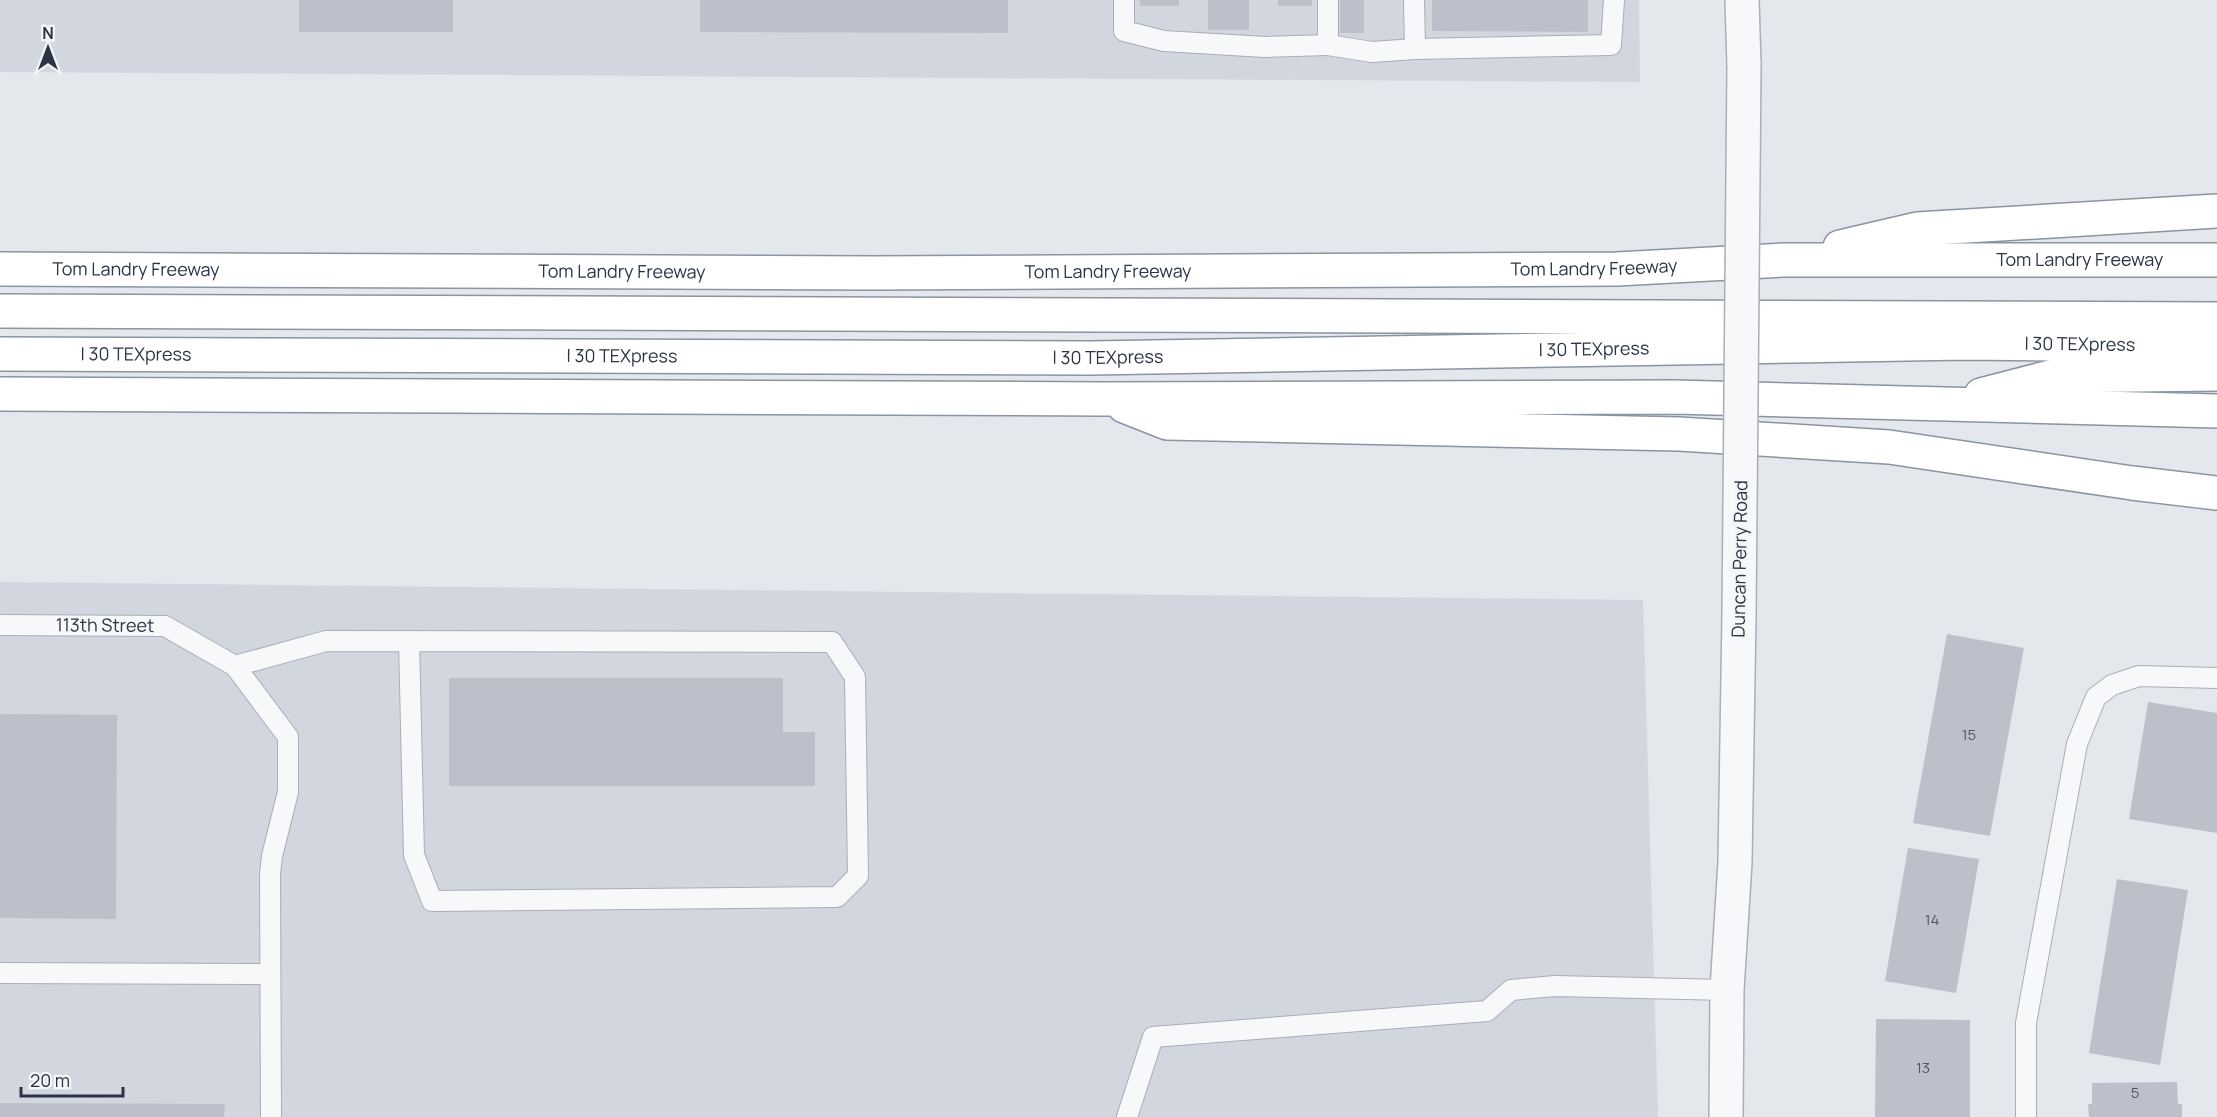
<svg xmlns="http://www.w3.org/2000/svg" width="2217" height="1117" viewBox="0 0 2217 1117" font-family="Manrope,sans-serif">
<rect width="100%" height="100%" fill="#e4e7ec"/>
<path fill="#d2d6de" d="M0,0H1639L1640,82L0,72Z
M0,582L1643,600L1658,1117H0Z"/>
<path fill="#bbc0ca" d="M299,0H453V32H299Z
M700,0H1008V33L700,32Z
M1140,0H1179V6H1140Z
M1208,0H1249V30H1208Z
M1278,0H1312V6H1278Z
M1340,0H1364V33H1340Z
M1432,0H1588V32L1432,31Z
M1947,634L2024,648L1990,836L1913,823Z
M449,678H783V732H815V786H449Z
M2148,702L2217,713V833L2129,819Z
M0,714L117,715L116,919L0,918Z
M1908,848L1979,859L1956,993L1885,981Z
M2117,879L2188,890L2160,1065L2089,1053Z
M1876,1019L1970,1020V1117H1875Z
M2177,1082L2178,1104H2182V1117H2089L2088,1104H2092V1083Z
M0,1103L225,1104L224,1117H0Z"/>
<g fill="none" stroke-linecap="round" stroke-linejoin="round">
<defs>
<g id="service">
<path d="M1124,0V31L1164,41L1265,47L1328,45V0"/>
<path d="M1414,0L1415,49L1611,45L1614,0"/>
<path d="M1328,45L1372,52L1415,49"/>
<path id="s1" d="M0,625L165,626L235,666L288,737V792L272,856L270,874L271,1117"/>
<path d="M235,666L326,641L832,642L855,677L858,876L837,897L432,901L414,855L409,641"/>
<path d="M0,973L270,974"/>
<path d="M1127,1117L1153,1037L1487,1011L1511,990L1555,986L1727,990"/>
<path d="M2026,1117V1023L2077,744L2096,697L2112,685L2139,676L2217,678"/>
</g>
<path id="tertiary" d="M1742,0L1744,65
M1726,1117L1727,990L1735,862L1739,615"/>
<g id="motorway">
<path d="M1840,247L1917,229L2217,211"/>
<path id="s2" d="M0,269L874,273L1617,269L1783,260H2217"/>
<path d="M0,311L2217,319"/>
<path id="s3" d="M0,354L1091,358L1965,343L2217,346"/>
<path d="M0,394L1105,399L1675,397L2217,411"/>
<path d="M1981,395L2054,376L2217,374"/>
<path d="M1124,406L1167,423L1679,434L1889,447L2132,483L2217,493"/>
</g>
</defs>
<use href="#service" stroke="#a9aeb7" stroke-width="22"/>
<use href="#tertiary" stroke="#a9aeb7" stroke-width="36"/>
<use href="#motorway" stroke="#8b94a3" stroke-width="36"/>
<use href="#service" stroke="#f7f8fa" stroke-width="20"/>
<use href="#tertiary" stroke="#f7f8fa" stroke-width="33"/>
<use href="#motorway" stroke="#fff" stroke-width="33"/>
<defs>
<path id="tertiary-bridge" d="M1739,615L1744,65"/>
</defs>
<use href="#tertiary-bridge" stroke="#a9aeb7" stroke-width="36" stroke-linecap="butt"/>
<use href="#tertiary-bridge" stroke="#f7f8fa" stroke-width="33"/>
</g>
<g text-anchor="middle" stroke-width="6" stroke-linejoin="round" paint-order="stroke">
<g font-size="15" fill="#4f5766">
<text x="1969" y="740">15</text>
<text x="1932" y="925">14</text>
<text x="1923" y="1073">13</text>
<text x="2135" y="1098">5</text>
</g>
<g font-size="18" fill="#2b3445" stroke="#f4f6f9">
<text dy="6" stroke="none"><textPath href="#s2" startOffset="2080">Tom Landry Freeway</textPath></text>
<text dy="6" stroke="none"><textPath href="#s2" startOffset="1594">Tom Landry Freeway</textPath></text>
<text dy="6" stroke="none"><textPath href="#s2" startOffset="136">Tom Landry Freeway</textPath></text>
<text dy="6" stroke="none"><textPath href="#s2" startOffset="1108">Tom Landry Freeway</textPath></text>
<text dy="6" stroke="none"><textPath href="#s2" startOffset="622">Tom Landry Freeway</textPath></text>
<text dy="6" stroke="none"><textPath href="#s3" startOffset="2080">I 30 TEXpress</textPath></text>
<text dy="6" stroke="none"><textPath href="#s3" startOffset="1594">I 30 TEXpress</textPath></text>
<text dy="6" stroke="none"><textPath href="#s3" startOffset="136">I 30 TEXpress</textPath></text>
<text dy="6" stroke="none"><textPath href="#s3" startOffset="622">I 30 TEXpress</textPath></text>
<text dy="6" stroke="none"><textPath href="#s3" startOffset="1108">I 30 TEXpress</textPath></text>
<text transform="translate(1740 559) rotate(-89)" y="6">Duncan Perry Road</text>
<text dy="6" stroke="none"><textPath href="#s1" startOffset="105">113th Street</textPath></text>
</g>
</g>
<g transform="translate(48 48)" stroke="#f4f6f9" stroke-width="4.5" paint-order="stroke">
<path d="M0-4.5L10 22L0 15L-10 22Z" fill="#2b3445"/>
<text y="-9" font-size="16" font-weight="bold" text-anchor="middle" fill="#2b3445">N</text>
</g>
<path d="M21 1087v9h102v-9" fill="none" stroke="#2b3445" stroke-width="3"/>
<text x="30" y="1087" font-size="18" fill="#2b3445" stroke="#f4f6f9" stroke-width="4.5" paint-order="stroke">20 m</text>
</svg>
